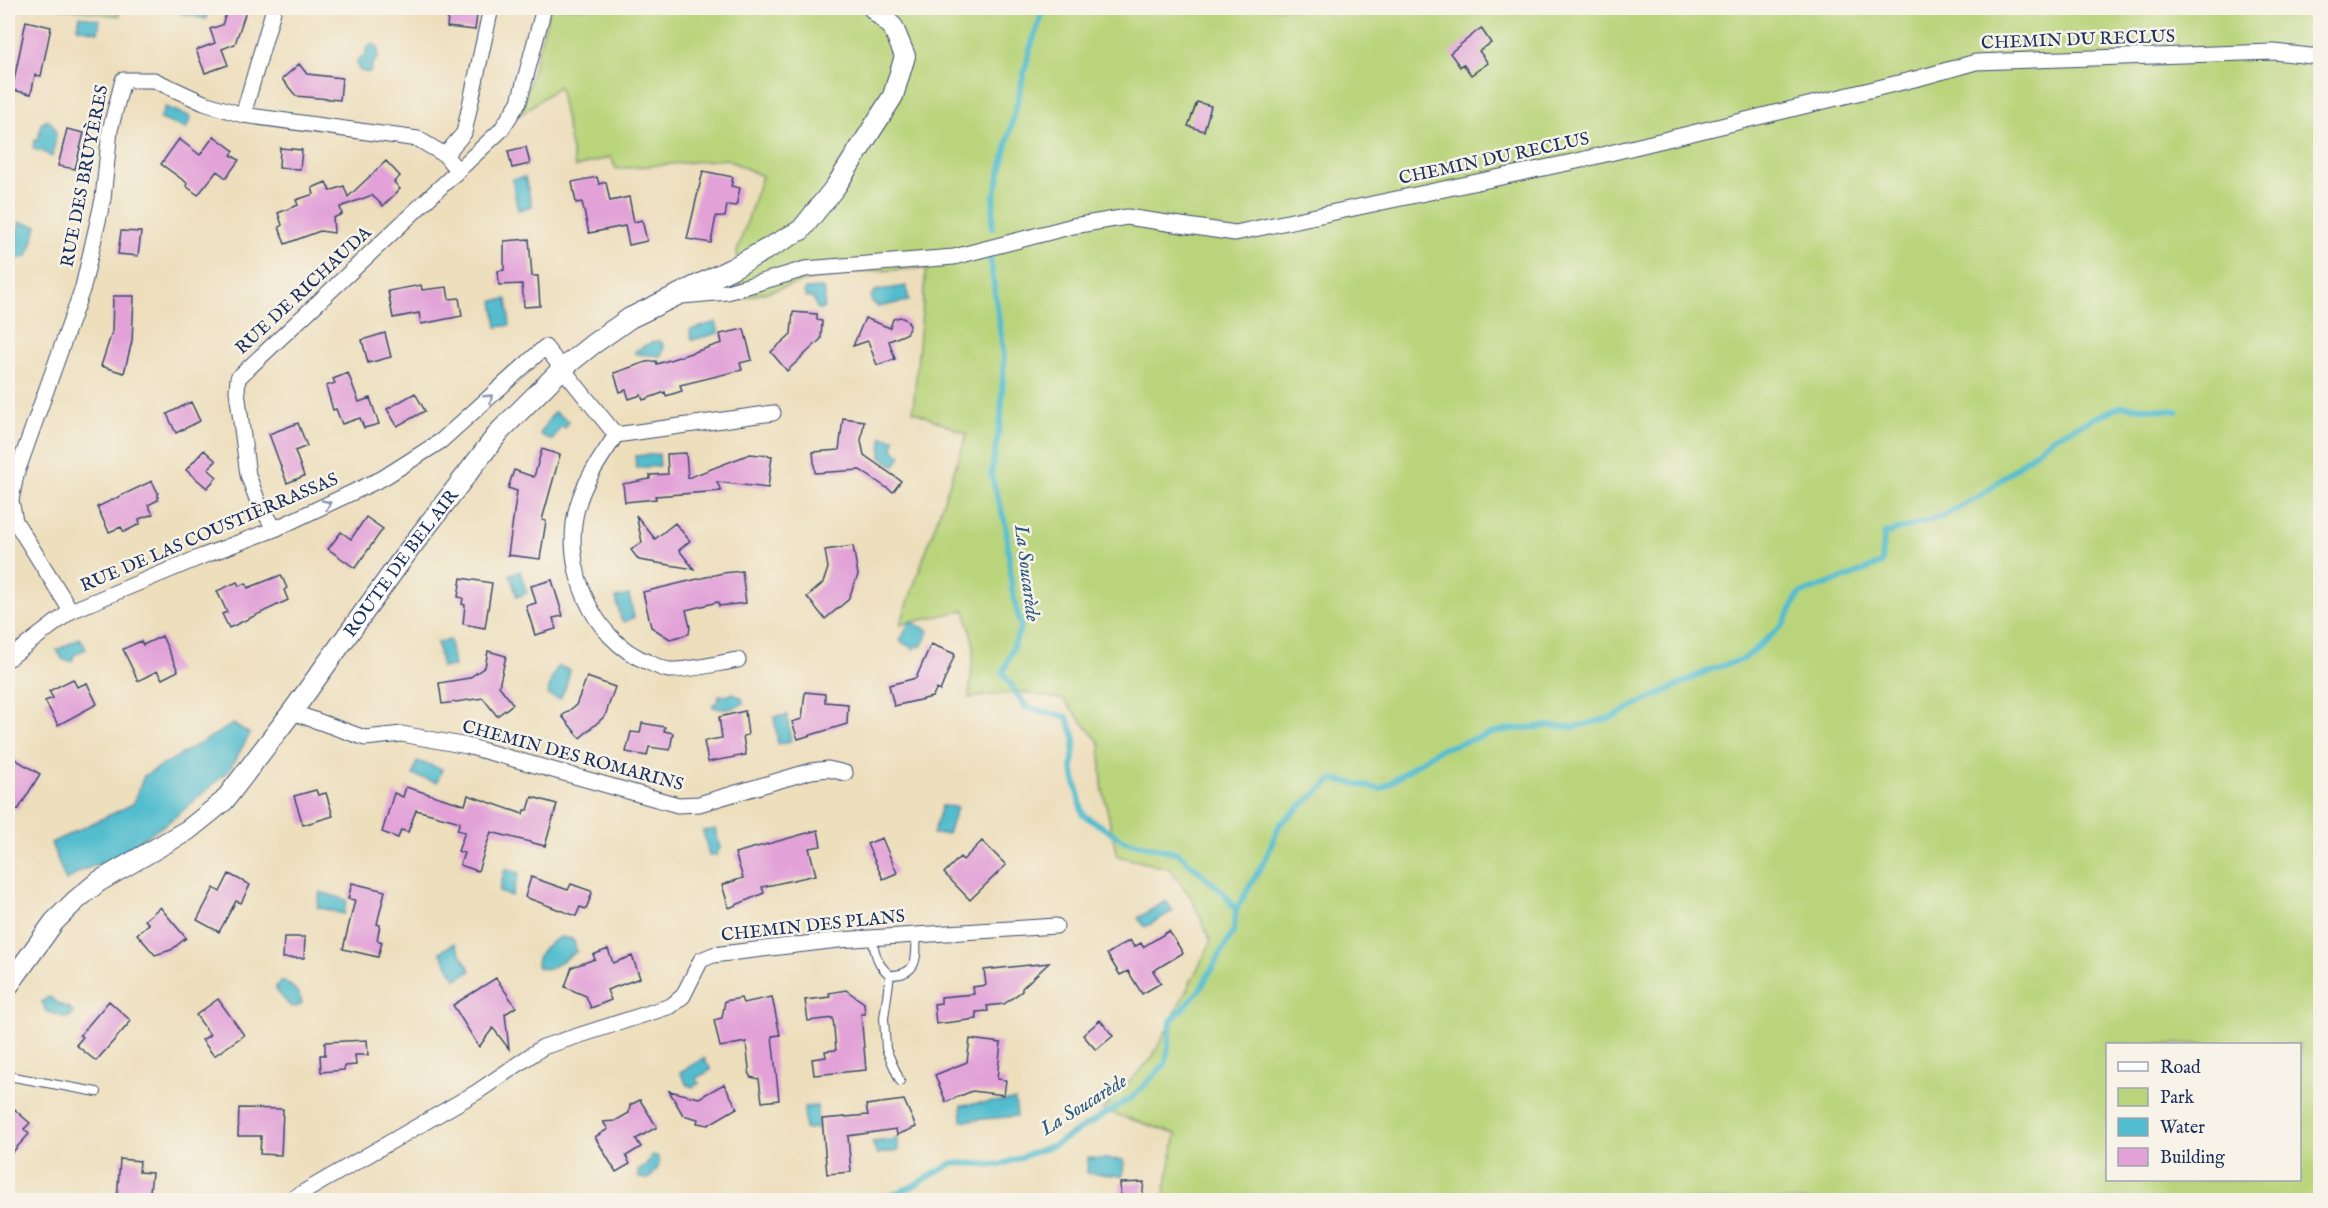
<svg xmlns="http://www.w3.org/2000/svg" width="2328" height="1208" viewBox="0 0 2328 1208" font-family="'IM FELL English',serif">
<rect width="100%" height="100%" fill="#f7f3e8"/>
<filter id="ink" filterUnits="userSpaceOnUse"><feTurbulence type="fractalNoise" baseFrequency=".0167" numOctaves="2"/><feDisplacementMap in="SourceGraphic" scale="12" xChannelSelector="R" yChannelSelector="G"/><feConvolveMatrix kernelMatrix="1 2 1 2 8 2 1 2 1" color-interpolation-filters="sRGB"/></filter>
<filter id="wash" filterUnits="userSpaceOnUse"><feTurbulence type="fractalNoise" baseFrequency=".008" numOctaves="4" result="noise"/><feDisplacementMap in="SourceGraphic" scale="24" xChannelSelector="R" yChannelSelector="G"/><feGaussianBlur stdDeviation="1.35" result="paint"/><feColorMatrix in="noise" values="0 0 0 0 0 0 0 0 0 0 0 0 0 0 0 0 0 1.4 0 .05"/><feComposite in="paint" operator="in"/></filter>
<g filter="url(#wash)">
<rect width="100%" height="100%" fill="#eddebc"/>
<path fill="#b9d47a" stroke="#6a826c" stroke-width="1.5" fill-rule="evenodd" d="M60,8H120L119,16Z
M550,8H2320V1200H1163L1176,1134L1102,1110L1152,1058L1211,942L1192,899L1170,869L1117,856L1102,786L1100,743L1064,700L1020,692L969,698L974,646L965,610L900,625L967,434L913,411L926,268L831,274L741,299L737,252L762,176L726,159L616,169L611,157L575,167L559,86L520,115ZM2108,1044H2300V1180H2108Z"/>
<path fill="#52bdce" stroke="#367696" stroke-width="1.5" d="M181,8H209L206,19L180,13Z
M80,16L100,20L98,32L77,28Z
M372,44L378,47V57L371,66V71L367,73L359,70L356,63L359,58L365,56L366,49Z
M165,107L191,117L186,129L160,119Z
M48,120C61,129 54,144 52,157L42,151L33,149L34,141L38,140L41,124Z
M525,177L532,206L518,210L512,179Z
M20,222L37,226L28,256L18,259L12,252Z
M906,286L909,301L877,307V305L872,302L871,297L875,291Z
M822,288L825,293L824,308L820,310L817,308L813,298L806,297L804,292L805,289Z
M507,299L510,325L497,327L493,301Z
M716,322L719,333L692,340L690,330Z
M658,341L662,343L664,347L661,356L636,354L635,351L652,342Z
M554,412L569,421L565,428L561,426L552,441L540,434Z
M882,437L894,439L893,450L901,455L895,466L881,457Z
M659,454L660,466L636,468L635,456Z
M520,571L527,593L517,597L510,574Z
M629,595L634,617L625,622L621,620L616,598Z
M910,621L929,631L921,647L916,645L914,649L900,641Z
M80,638L86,649L74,655L72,661L63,660L57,650Z
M450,640L454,666L442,668L437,642Z
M558,666L570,670L566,686L560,699L548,695L551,680Z
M733,693L742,698L743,703C735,710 722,710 713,707V704L718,702L719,695L726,696Z
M787,715L791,742L778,744L774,717Z
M233,724L250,734L229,770L186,808L167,823L110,860L82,870L66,881L51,843L133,804L144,776Z
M417,761L442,769L437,782L413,775Z
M942,806L957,807L948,834H933Z
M715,829L720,848L716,855L709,856L703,831Z
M505,869L519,873L512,896L499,892Z
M320,892L347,900L344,914L317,907Z
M1166,901L1173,911L1145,927L1138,918Z
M561,937L572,939L575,944L576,952L549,969L539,968L537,965C538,950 548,943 561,937Z
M454,943L471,971L456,979L440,952Z
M282,981C291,984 300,993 302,1003L297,1007L290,1006L276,990V986Z
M47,998L50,997L62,1006L68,1007L73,1012L72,1015L66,1018L46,1011L42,1002Z
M704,1058L711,1070L696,1078L699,1083L693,1087L687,1085L680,1072Z
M1015,1100L1017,1116L962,1121L961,1105Z
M817,1106L818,1128L805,1129L804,1107Z
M898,1139V1151L877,1154L872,1142Z
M652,1155L657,1156C662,1165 656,1173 648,1179L639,1178L638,1170L646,1165Z
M1088,1158L1124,1160L1123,1176L1087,1173Z"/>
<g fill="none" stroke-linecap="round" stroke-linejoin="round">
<path stroke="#52bdce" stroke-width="6" d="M992,228L994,198L1030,49L1044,8
M1236,910L1266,858L1280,824L1333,779L1381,789L1438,750L1503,730L1548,726L1574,727L1610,718L1709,670L1744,659L1783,625L1799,594L1851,576L1882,563L1884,534L1943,516L1982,495L2054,437L2121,406L2177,411
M879,1200L911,1187L953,1163L1000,1165L1054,1145L1133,1097L1166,1063L1171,1021L1199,991L1234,930L1236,910L1223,892L1178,853L1125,841L1083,815L1072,768L1075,739L1067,717L1026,707L1003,673L1021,627L1012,589L1006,526L991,475L1001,418L1004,357L990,257"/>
</g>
<g id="blocks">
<path fill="#e2a2d8" d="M228,8H247L235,44L222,49L228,65L205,73L196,50L215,43L210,29L222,25Z
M449,8H478L475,30L447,27Z
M26,21L51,27L41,76L35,75L31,94L12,90Z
M1481,28L1491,43L1479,51L1488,63L1471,75L1463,64L1460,67L1450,53Z
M299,64L307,74L342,78L340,100L296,96L282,79Z
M1197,102L1211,106L1204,131L1188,126Z
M67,129L84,133L75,169L58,166Z
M214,136L234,151L231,155L239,160L226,178L217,171L198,195L186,186L187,183L161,164L179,139L200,155Z
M526,147L530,164L512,168L508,151Z
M280,148L302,150L300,169L279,168Z
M386,161L400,176L394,182L400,189L383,206L372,195L340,207L342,214L333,218L334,233L320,231L285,244L279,227L282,225L278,213L298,205L296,200L314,194L312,188L326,182L330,191L344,186L348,197Z
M703,171L733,177L731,186L740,188L736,206L727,205L725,217L716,216L711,243L687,239Z
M597,177L599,184L606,182L610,201L629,197L634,222L642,220L647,241L629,245L625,226L589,233L582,202L576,203L572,182Z
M121,231L141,232L138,256L118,254Z
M529,239L532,276H538L540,306L524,307L522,284L499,285L498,271L504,270V241Z
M421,285L422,290L447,287L449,299L459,298L462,316L421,324L419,313L393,318L388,291Z
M113,296H134L132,341L124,373L101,366L112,332Z
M793,312L817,314V320L822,321L821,339L787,371L771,352L791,334Z
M900,317L907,320L910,326L906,334L889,341L895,359L877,365L868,341L853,346L865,318L890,328L893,319Z
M744,329L752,360L740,363L742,370L680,385L682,391L666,396L665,392L643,400L641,395L629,399L626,390L620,392L614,373L646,362L656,361L657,364L722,343L720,334Z
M385,333L391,357L368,363L362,340Z
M348,373L359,402L370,398L379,424L364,428L360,418L342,424L336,409L333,410L326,386L335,383L333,379Z
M415,393L425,411L397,426L387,409Z
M191,402L200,421L176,433L167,414Z
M843,418L864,421L861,441L864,455L901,481L893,492L860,470L815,473L813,452L839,450Z
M298,423L307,446L295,451L304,476L287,483L269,434Z
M542,449L560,455L542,520L546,521L540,559L508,555L517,491L508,488L514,470L534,477Z
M204,450L216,461L208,469L217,477L207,488L186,470Z
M686,453L688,478L750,454L772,456L768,488L717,482L721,491L655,496L656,499L625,502L623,484L650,479V475L668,474L667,454Z
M152,481L158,493V500L148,505L153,514L139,519L140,524L124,532L121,527L109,532L97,507Z
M636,515L655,539L675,523L690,541L679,550L694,569L639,560L631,550L642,542Z
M366,517L383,529L355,568L328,549L341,532L351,539Z
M853,546L858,575L848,600L825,619L807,597L823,583L828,568L825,550Z
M742,571L746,603L719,606L718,602L686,610L690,627L689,634L670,639L651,627L643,592L723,573Z
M281,575L287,588L284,590L288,600L229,628L222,614L227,612L217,591L237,582L239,586L246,583L248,588Z
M461,578L492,583L485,628L463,624L465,605L462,604L463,598L458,597Z
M552,580L563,616L553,618L556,629L535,635L526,606L536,603L531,586Z
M162,636L178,671L162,679L157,671L138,681L123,649L141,641L143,645Z
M931,644L955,654L940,691L937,689L932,697L894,706L889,685L916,678Z
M488,651L506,656L499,686L513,704L497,716L483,698L442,704L439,683L469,678L485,667Z
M587,677L615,687L605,716L580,738L562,716L576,705Z
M73,679L77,687L87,683L97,704L58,725L45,701L53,698L49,691Z
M805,692L825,694V702L848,704L847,724L798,739L792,722L802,719Z
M745,711L748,735L743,736L746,755L708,762L704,741L722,738L719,717Z
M642,723L665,727L664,731L673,733L670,750L649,747L647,756L626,752L631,732L640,733Z
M8,755L40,774L18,810L8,804Z
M406,787L465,805L468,795L523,814L524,810H528L532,797L557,804L545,846L491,832L478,871L460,865L464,853L458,851L465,832L457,830L460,822L416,810L408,832L401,830L398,838L382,832L394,793L403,797Z
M316,790L318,795L326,793L333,816L303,825L294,796Z
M818,830L821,846L809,848L816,875L762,887L764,893L729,908L722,885L743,878L735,853Z
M882,838L897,873L883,879L867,844Z
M982,841L1006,865L970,900L944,873L960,857L963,860Z
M229,874L250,885L241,903L236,901L219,932L197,920L214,888L220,892Z
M531,877L568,890L571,884L591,891L592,893L586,909L580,907L576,916L525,897Z
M352,883L385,891L377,924L380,925L377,940L382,942L378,957L343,949L355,900L348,899Z
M160,907L186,938L171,950L155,955L137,934L149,924L145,920Z
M1169,931L1183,953L1153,971L1161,983L1142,994L1128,971L1120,975L1107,954L1130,940L1134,947L1141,943L1143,947Z
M284,937H305L304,958H283Z
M608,949L613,963L632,956L640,978L607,990L611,1000L591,1008L586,996L565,987L572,967L595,959L593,955Z
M1049,963L1022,988V991L1004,1004L987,1006L988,1011L976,1012L977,1019L936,1024L934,1004L941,1003V997L974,994L973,987L986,985L984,970Z
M496,978L516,1007L505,1014L509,1049L493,1028L479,1047L453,1005Z
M846,990L864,1003L865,1014H861L866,1070L814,1075L812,1059L826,1057L825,1051L836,1050L833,1018L808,1021L805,1000L830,997L829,993Z
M772,997L780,1035L772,1036L779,1100L762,1102L759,1079L750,1077L746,1042L720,1047L714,1020L722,1018L725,1001L741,998L743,1003Z
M218,999L244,1035L214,1056L202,1040L210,1035L196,1015Z
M109,1001L131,1021L96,1061L76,1045L83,1037L80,1035Z
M1100,1020L1113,1036L1096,1050L1083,1035Z
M970,1039L1001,1043L997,1079L1006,1080L1004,1095L972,1091L946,1102L935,1075L967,1062Z
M367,1040L368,1055H355L356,1065L345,1066L344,1070L321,1072L320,1055H325V1042Z
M724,1084L737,1108L708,1125L697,1123L698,1119L683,1115L669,1091L699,1098Z
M640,1100L657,1127L636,1139L641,1147L626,1156L630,1164L616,1172L595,1137L608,1129L603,1122L615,1121L629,1113L630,1105Z
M904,1100L916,1127L897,1135L896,1129L848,1136L851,1172L827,1174L822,1119L868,1115L866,1105Z
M8,1104L30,1123L24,1129L29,1134L8,1157Z
M239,1108L283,1109L281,1155L260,1154L261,1136H238Z
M120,1159L140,1161L139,1172L152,1173L149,1200H117Z
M1144,1182L1142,1198L1121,1200L1120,1183Z"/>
</g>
</g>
<g filter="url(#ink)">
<use href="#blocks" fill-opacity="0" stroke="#3a496c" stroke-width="1.5"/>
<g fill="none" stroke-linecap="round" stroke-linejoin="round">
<defs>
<path id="service" d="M872,938C875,953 877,965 890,975C918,975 917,958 916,935
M890,975L884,1018L886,1049L900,1081
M8,1076L97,1092"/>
<path id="minor" d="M243,115L274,8
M445,155L464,133L491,8
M682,296L727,292L805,269L954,257L1073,226L1127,217L1235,233L1577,161L1919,78L1976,62L2274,52L2320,57
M616,435L773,413
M275,529L258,502L248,475L237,391L238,378L501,130L519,102L544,8
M71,611L15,521L11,500L16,475L83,287L103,199L110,130L123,80H154L204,103L243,115L418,139L445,155L457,170
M8,659L71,611L203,556L275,529L383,478L441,441L545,347L616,435C601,458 584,481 577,508C562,565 591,640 648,662C654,665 663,669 669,670C688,671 718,663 738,660
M292,712L365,738L402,734L467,746L678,805L699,804L811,771L828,769L845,773
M290,1200L477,1092L543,1047L671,1006L683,996L701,960L713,955L838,940L1056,926"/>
<g id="tertiary">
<path id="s1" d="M8,986L54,922L75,901L98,882L188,830L224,801L292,712L408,551L500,431L563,368L593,344L630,318L731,269L801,230L836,186L893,96L905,56L893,27L873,8"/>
</g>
</defs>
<use href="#service" stroke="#3a496c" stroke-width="10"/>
<use href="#minor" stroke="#3a496c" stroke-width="17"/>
<use href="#tertiary" stroke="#3a496c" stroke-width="22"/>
<use href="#service" stroke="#fff" stroke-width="8"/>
<use href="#minor" stroke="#fff" stroke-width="15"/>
<use href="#tertiary" stroke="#fff" stroke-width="20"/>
</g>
<defs><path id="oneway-chevron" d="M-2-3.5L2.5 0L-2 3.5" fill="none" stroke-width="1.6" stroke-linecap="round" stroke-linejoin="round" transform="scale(1.5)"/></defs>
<g stroke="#8d97ae">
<use href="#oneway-chevron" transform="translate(489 398) rotate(-43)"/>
<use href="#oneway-chevron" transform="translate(327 504) rotate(-25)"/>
</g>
</g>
<g text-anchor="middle" stroke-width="5" stroke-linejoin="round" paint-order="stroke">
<g font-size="18" fill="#1b2f5e" stroke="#f7f3e8">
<text transform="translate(2078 39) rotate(-2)" y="6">CHEMIN DU RECLUS</text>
<text transform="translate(1494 158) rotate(-12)" y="6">CHEMIN DU RECLUS</text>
<text transform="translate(84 176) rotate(-79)" y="6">RUE DES BRUYÈRES</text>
<text transform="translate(303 290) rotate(-43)" y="6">RUE DE RICHAUDA</text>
<text transform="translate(209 532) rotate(-23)" y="6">RUE DE LAS COUSTIÈRRASSAS</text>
<text dy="6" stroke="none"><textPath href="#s1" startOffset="585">ROUTE DE BEL AIR</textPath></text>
<text transform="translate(573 755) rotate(15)" y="6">CHEMIN DES ROMARINS</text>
<text transform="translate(813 925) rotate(-6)" y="6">CHEMIN DES PLANS</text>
</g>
<g font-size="20" font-style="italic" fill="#2c5a80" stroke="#f7f3e8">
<text transform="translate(1028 573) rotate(83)" y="7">La Soucarède</text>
<text transform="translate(1083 1104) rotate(-32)" y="7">La Soucarède</text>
</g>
</g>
<rect width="2328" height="1208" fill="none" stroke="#f7f3e8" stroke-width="30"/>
<rect x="2106" y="1043" width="195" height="138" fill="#f7f3e8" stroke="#9fa5b1" stroke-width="1.5"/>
<rect x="2118" y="1062" width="30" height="9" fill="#ffffff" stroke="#9fa5b1" stroke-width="1.5"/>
<text x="2160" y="1073" font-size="18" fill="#1b2f5e">Road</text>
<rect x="2118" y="1088" width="30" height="18" fill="#b9d47a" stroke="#9fa5b1" stroke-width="1.5"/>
<text x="2160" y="1103" font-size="18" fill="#1b2f5e">Park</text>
<rect x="2118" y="1118" width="30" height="18" fill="#52bdce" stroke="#9fa5b1" stroke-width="1.5"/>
<text x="2160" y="1133" font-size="18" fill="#1b2f5e">Water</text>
<rect x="2118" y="1148" width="30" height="18" fill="#e2a2d8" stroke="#9fa5b1" stroke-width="1.5"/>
<text x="2160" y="1163" font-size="18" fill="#1b2f5e">Building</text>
</svg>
